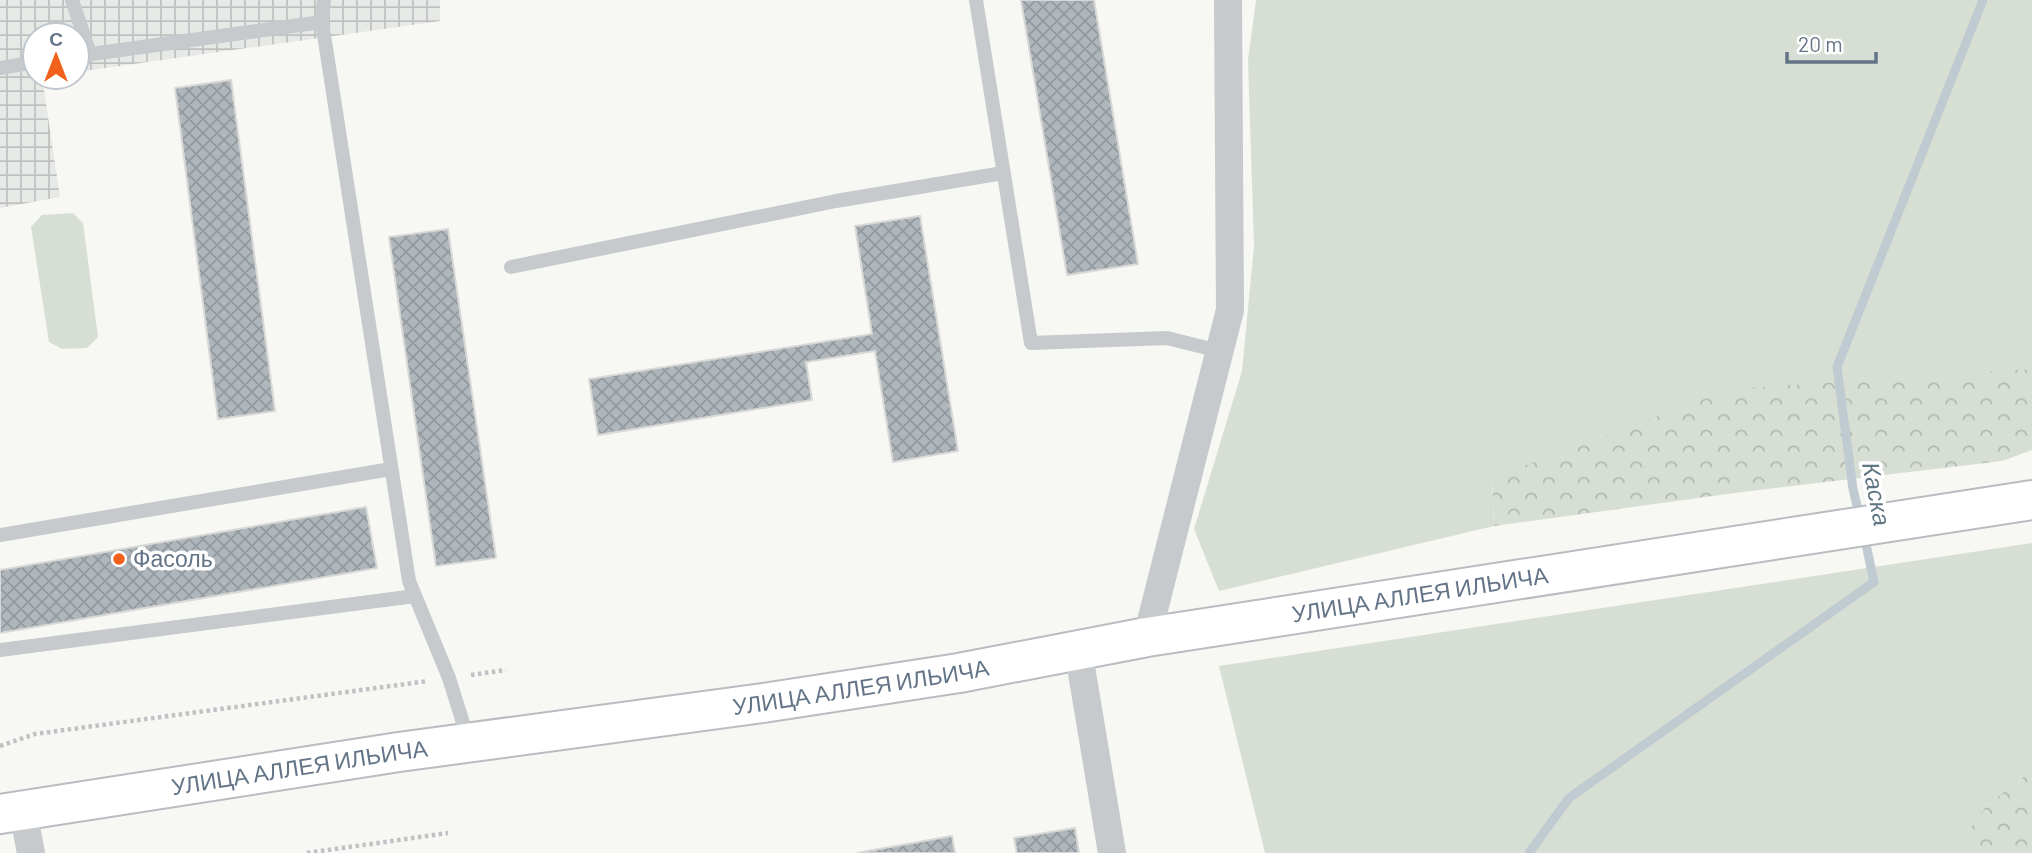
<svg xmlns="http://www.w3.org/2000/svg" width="2032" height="853" viewBox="0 0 2032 853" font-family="Barlow,sans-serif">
<defs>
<pattern id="industrial-grid" width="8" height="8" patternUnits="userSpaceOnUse" patternTransform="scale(1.75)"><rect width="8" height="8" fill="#e7e9e7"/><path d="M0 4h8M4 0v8" fill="none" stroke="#bfc1c1"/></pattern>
<pattern id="forest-crowns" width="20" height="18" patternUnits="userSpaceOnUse" patternTransform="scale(1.75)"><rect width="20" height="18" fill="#d7dfd4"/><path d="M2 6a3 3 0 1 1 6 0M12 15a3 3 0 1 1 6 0" fill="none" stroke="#b2b9b2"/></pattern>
<pattern id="building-cross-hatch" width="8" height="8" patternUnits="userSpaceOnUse" patternTransform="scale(1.75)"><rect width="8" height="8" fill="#afb7bd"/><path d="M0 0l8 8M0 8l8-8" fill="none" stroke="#92999f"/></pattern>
</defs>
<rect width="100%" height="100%" fill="#f7f7f3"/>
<path fill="url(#industrial-grid)" d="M0,0H440V21L77,72V35H35V77H42L60,197L0,208Z"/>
<path fill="#d7dfd4" d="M1256,0H2032V369L1959,375L1492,478L1494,526L1219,591L1194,529L1242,371L1254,246L1248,60Z
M73,213L83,223L98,337L87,348L62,349L49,342L31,227L42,215Z
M2032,543V770L1986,806L1953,853H1265L1219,666Z"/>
<path fill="url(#forest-crowns)" d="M2032,369V450L2002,461L1742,492L1494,526L1492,478L1731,389Z
M2032,770V853H1953L1986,806Z"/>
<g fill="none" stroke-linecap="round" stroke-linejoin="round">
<path stroke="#c0cbd1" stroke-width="9" d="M1860,518L1853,489L1837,367L1983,0
M1529,853L1569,798L1874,582L1864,535"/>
</g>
<path fill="url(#building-cross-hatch)" stroke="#d8d9d6" stroke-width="2" d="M1021,0H1094L1138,264L1067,275Z
M231,80L275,411L218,419L175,88Z
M920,216L958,451L893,462L875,351L806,362L812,400L598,435L589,379L872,334L855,226Z
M448,229L496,558L436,566L389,237Z
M366,507L377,568L0,633V570Z
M1075,828L1079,853H1017L1014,838Z
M952,836L955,853H857Z"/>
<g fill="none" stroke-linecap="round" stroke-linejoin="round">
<defs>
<g id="secondary">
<path id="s1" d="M0,814L399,752L763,703L959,673L1147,637L2032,500"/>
</g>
</defs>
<use href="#secondary" stroke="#b8bdc2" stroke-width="42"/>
<path stroke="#c0c1c4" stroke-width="4.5" stroke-dasharray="3.5 3.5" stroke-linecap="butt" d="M471,675L506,670
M0,746L35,734L428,681
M307,853L448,833"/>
<path stroke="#c6cacd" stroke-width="14" d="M72,0L90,54
M976,0L1031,343L1167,338L1219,351
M322,22L324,0
M77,56L322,22L409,581L449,678L469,742
M0,68L35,62
M511,267L836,201L1003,173
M0,535L391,469
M0,650L415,596"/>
<path stroke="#c6cacd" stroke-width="28" d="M1147,637L1230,310L1228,0
M1078,649L1112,853
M23,811L31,853"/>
<use href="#secondary" stroke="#fff" stroke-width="38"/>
</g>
<circle fill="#f0621b" stroke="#fff" stroke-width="2.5" cx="119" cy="559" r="7"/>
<g text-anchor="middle" stroke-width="7" stroke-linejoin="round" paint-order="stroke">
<g font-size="23" fill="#647487" stroke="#fff" text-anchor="start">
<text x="133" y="567">Фасоль</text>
</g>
<g font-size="23" fill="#647487" stroke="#fff">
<text dy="8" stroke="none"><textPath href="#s1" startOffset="1437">УЛИЦА АЛЛЕЯ ИЛЬИЧА</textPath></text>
<text dy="8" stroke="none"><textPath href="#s1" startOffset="870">УЛИЦА АЛЛЕЯ ИЛЬИЧА</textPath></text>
<text dy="8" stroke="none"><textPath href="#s1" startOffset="303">УЛИЦА АЛЛЕЯ ИЛЬИЧА</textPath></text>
</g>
<g font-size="24" font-style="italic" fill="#5f7683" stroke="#fff">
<text transform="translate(1876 494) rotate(79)" y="8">Каска</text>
</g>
</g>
<g transform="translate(56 56)"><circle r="33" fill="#ffffff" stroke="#c1c7cf" stroke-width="2"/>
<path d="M0-5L12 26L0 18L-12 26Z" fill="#f0621b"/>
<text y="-10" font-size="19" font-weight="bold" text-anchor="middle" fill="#647487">С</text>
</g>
<path d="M1787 52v10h89v-10" fill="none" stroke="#647487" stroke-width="3.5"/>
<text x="1798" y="52" font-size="21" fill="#647487" stroke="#ffffff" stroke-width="5" paint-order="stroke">20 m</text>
</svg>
